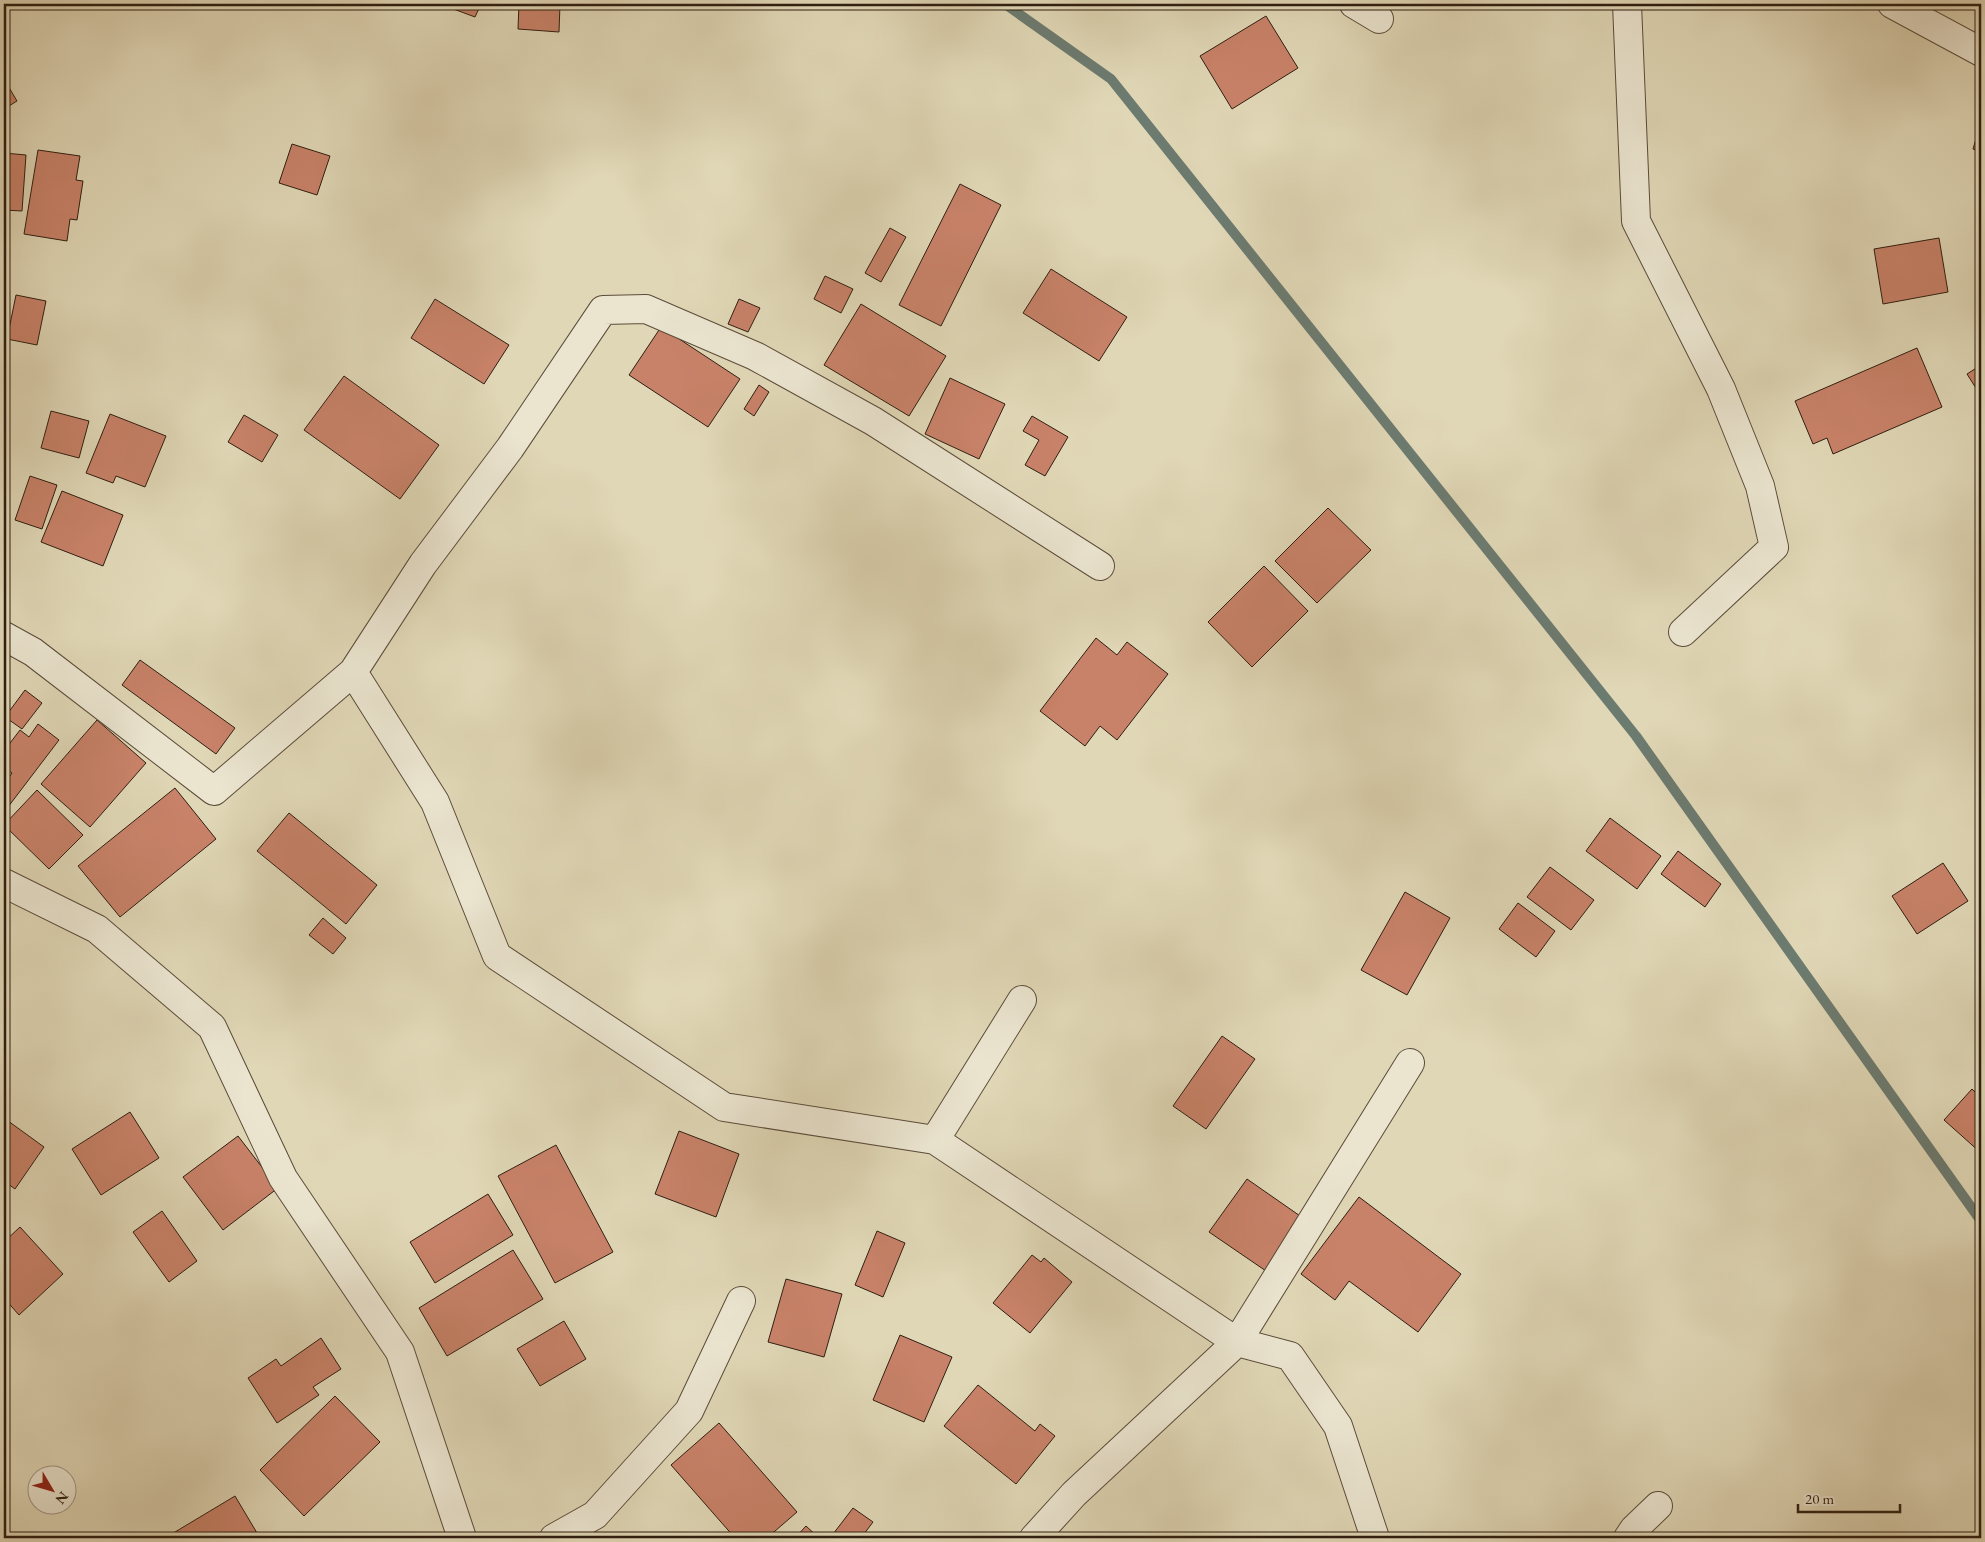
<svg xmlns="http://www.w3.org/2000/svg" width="1985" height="1542" viewBox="0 0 1985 1542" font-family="'EB Garamond',serif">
<rect width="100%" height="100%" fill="#e0d7b6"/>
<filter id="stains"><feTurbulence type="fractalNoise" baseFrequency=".004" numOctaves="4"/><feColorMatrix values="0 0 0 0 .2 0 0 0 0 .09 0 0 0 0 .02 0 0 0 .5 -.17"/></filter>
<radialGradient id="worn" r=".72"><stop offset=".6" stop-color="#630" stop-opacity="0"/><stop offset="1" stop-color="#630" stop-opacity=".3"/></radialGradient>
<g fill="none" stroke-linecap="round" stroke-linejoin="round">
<path stroke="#6c7b70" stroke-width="10" d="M1005,4L1111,79L1636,736L1981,1221"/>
</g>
<path fill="#c88269" stroke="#2f1e11" d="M440,4H481L475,17Z
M519,4H560L559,32L518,29Z
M1266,16L1298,68L1232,109L1200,56Z
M4,79L17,101L4,109Z
M1981,122V152L1973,149Z
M292,144L330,156L317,195L279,183Z
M38,150L80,156L76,180L83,181L77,220L70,219L67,241L24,234Z
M4,153L26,155L22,211L4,210Z
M960,184L1001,205L941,326L899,305Z
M890,228L906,237L881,282L865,273Z
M1939,238L1948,292L1883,304L1874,249Z
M1051,269L1127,317L1099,361L1023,313Z
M825,276L853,289L841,313L814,299Z
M16,295L46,301L37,345L7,339Z
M435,299L509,345L484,384L411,338Z
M739,299L760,308L748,332L728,324Z
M861,304L946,356L909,416L824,365Z
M661,327L740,379L708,427L629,375Z
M1917,348L1942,407L1833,454L1827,438L1813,444L1795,401Z
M1981,365V396L1967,374Z
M344,376L439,445L400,499L304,430Z
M950,378L1005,404L979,459L925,434Z
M759,385L769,392L754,416L744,409Z
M51,411L89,421L79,458L41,448Z
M110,414L166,436L145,487L116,476L113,483L86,473Z
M244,415L278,435L262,462L228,442Z
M1032,416L1068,437L1045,476L1025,465L1039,440L1023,431Z
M30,476L57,485L42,529L15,520Z
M62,491L123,515L103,566L41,542Z
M1328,508L1371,550L1317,603L1275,561Z
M1264,566L1308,611L1252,667L1208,622Z
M1096,638L1117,655L1127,642L1168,674L1117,740L1100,726L1085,746L1040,711Z
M140,660L235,728L216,754L122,685Z
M25,690L42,703L22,729L5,717Z
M97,720L146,763L90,827L41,784Z
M38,724L59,740L8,807L4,804V784L12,773L5,768L10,761L4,756V751L20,730L29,737Z
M175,788L216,839L120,917L78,866Z
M37,790L83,835L49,869L4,825Z
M289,813L377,885L346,924L257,851Z
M1610,818L1661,856L1637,889L1586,851Z
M1678,851L1721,884L1705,907L1661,874Z
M1943,863L1968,901L1917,934L1892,896Z
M1550,867L1594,900L1571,930L1527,897Z
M1405,892L1450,918L1407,995L1361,970Z
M1518,903L1555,931L1536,957L1499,929Z
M323,918L346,938L333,954L309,935Z
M1222,1036L1255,1059L1206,1129L1173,1106Z
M1972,1089L1981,1098V1153L1944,1120Z
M130,1112L159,1158L101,1195L72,1149Z
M4,1118L44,1147L15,1189L4,1181Z
M679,1131L739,1154L716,1217L655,1194Z
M238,1136L278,1188L223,1230L183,1177Z
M556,1145L613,1252L555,1283L498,1176Z
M1247,1179L1303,1218L1266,1271L1209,1232Z
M488,1194L513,1235L435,1283L410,1242Z
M1359,1197L1461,1274L1418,1332L1349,1281L1335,1300L1301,1274Z
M162,1211L197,1261L169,1282L133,1232Z
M20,1227L63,1274L19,1315L4,1298V1242Z
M877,1231L905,1243L883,1297L855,1285Z
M513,1250L543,1299L447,1356L419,1308Z
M1032,1255L1041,1262L1044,1258L1072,1282L1030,1333L993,1303Z
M786,1279L842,1294L824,1357L768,1342Z
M564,1321L586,1359L540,1386L517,1349Z
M900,1335L952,1357L924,1422L873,1400Z
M321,1338L341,1369L313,1387L319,1395L277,1423L248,1378L276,1359L281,1366Z
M978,1385L1035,1431L1040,1424L1055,1436L1016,1484L944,1426Z
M335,1396L380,1442L304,1516L260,1470Z
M719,1423L797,1512L767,1538H735L671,1465Z
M235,1496L260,1538H165Z
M853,1508L873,1522L861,1538H830Z
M806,1526L819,1538H795Z"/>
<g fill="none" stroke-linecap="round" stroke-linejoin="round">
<defs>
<path id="street" d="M1354,4L1379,19
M1627,4L1636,221L1721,389L1760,486L1774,547L1683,632
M1892,4L1981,52
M4,636L33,652L214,791L353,672L423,564L510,448L603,310L646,309L755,356L873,421L1100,566
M353,672L435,802L497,956L724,1107L935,1140L1237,1342L1410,1063
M4,883L97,929L212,1027L283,1178L400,1352L462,1538
M935,1140L1022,1000
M554,1538L595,1515L689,1411L741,1301
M1034,1538L1074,1494L1237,1342L1290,1356L1338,1426L1375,1538
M1628,1538L1634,1529L1658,1506"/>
</defs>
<use href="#street" stroke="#5b4c3a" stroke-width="30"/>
<use href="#street" stroke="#ebe5d0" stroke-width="28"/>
</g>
<rect width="1985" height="1542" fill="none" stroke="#e0d7b6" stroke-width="20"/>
<rect x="5" y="5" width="1975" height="1532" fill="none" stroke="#2f1e11" stroke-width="2.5"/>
<rect x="10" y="10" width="1965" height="1522" fill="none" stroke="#2f1e11"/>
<g transform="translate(52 1490) rotate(128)"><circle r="24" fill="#ebe5d0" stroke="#a09584"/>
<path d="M0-4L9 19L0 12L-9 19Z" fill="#8f2418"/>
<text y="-8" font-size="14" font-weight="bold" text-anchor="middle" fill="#2f1e11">N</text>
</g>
<path d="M1798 1504v8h102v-8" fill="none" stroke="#2f1e11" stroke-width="2.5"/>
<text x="1805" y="1504" font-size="15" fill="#2f1e11" stroke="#ebe5d0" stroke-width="4" paint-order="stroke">20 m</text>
<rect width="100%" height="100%" filter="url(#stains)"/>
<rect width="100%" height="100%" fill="url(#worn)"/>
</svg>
